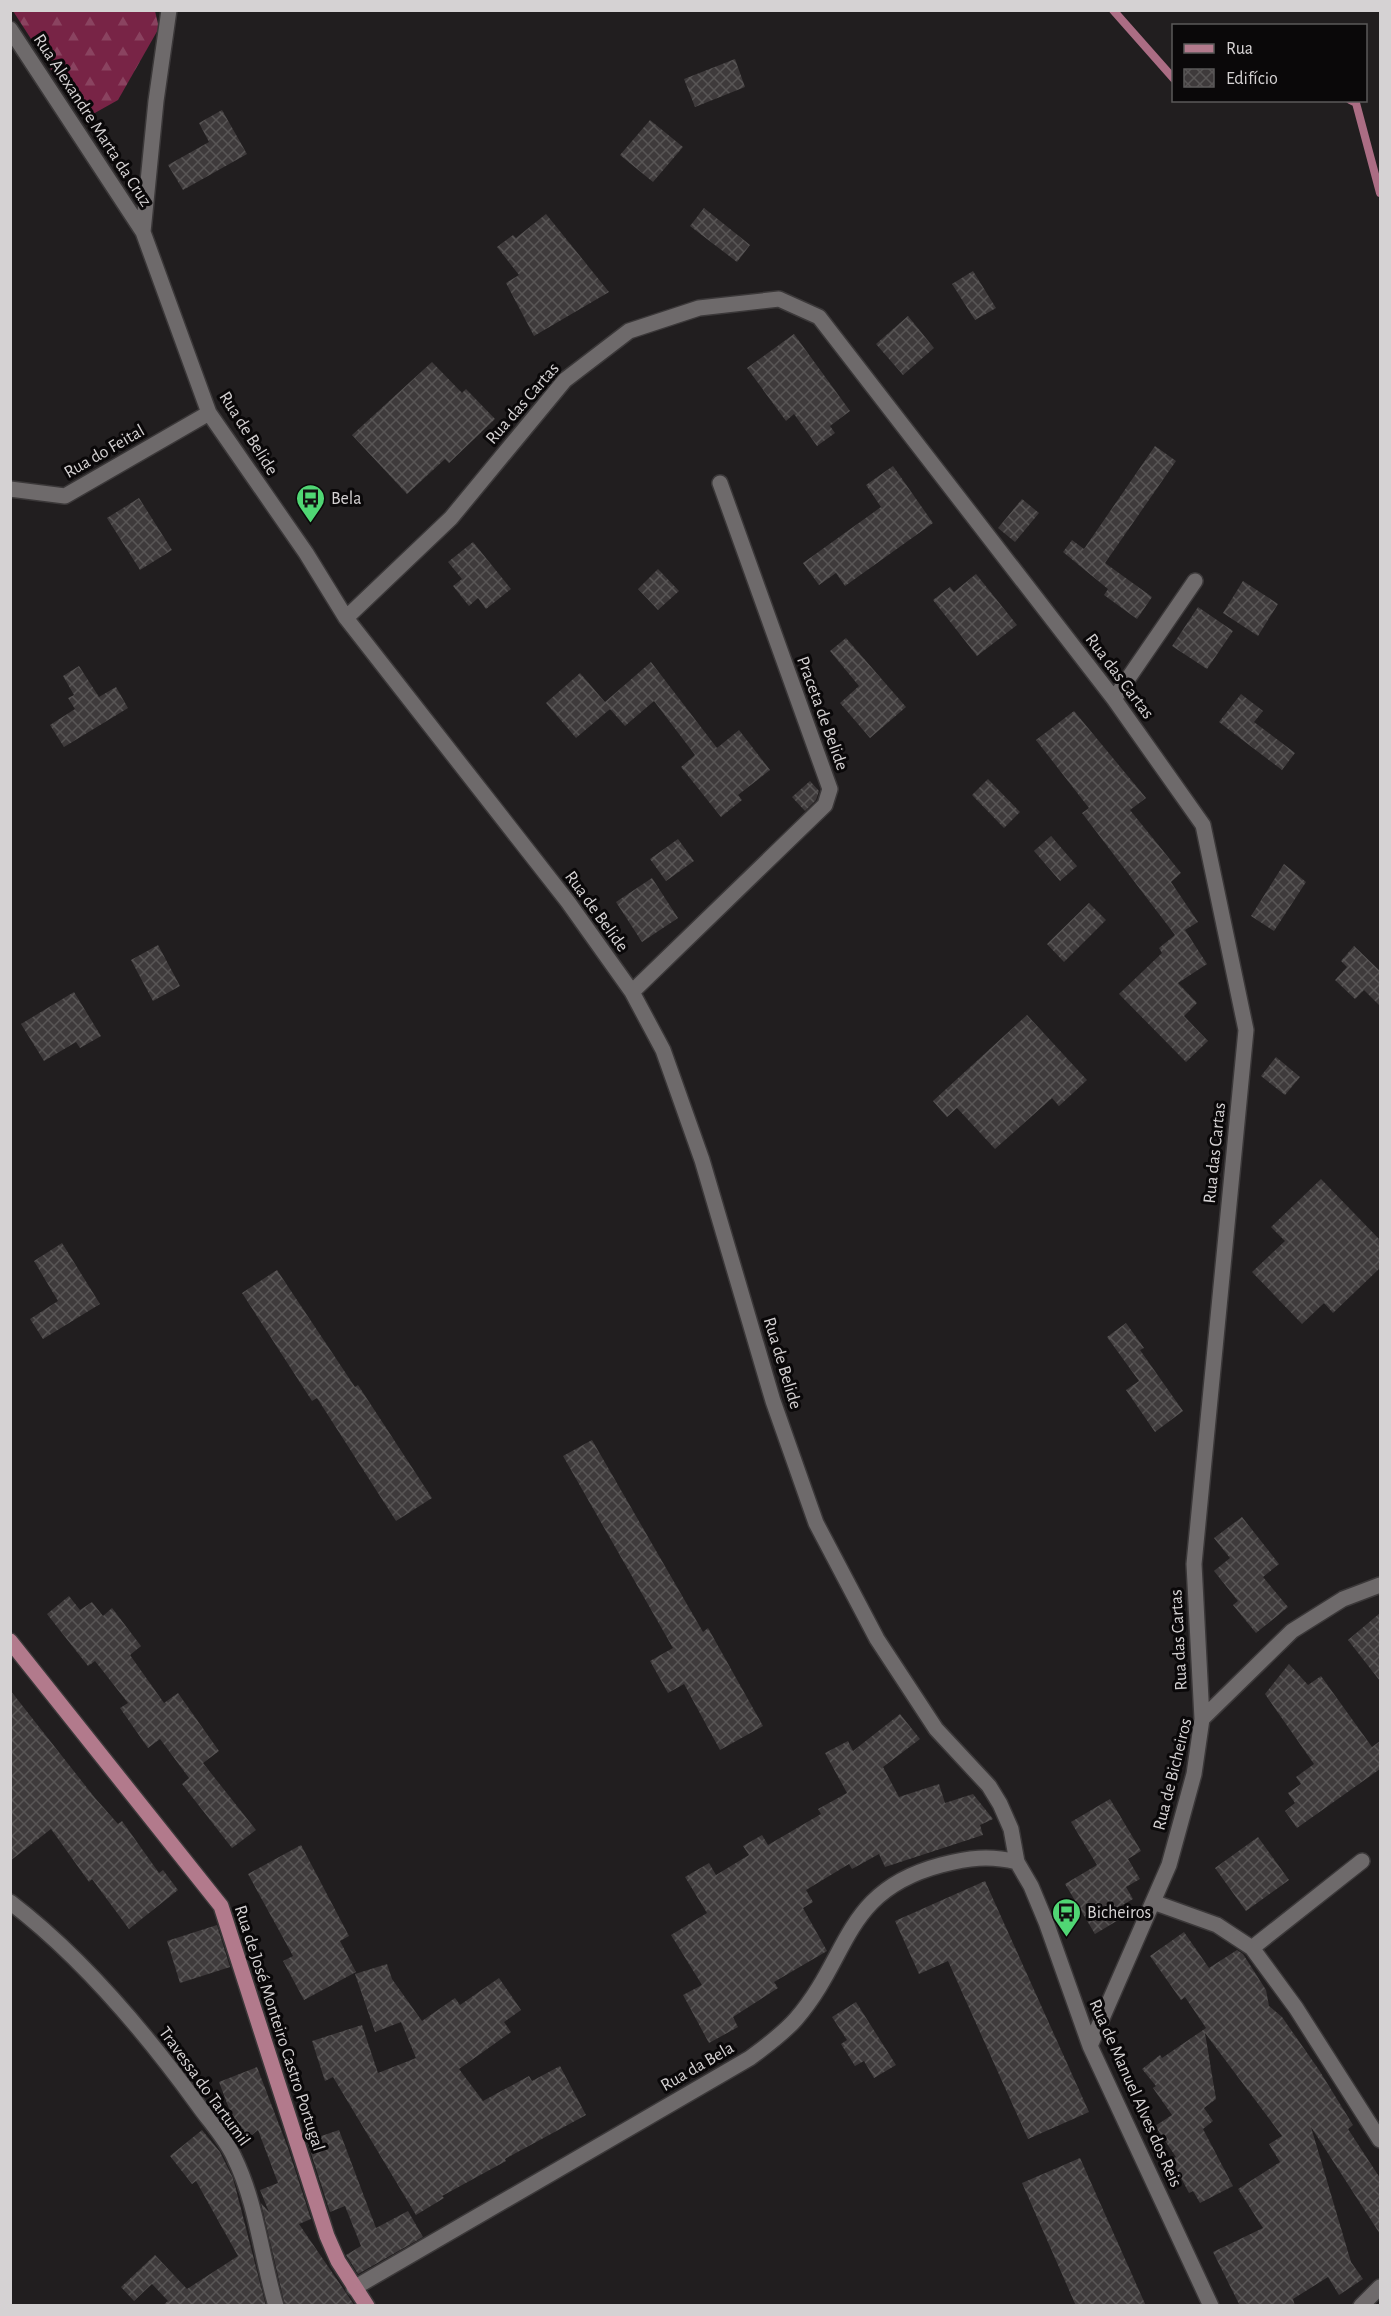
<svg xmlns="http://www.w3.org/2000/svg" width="1391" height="2316" viewBox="0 0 1391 2316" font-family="'Alegreya Sans',sans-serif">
<defs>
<pattern id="forest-firs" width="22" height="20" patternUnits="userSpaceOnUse" patternTransform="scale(1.5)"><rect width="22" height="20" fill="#782446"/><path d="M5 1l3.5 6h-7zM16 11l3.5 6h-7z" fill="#8a4360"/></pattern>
<pattern id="building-cross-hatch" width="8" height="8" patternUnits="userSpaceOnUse" patternTransform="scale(1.5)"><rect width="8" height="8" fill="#3e3a3b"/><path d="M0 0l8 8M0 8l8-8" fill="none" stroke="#595656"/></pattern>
</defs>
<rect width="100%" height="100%" fill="#211e1f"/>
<path fill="url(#forest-firs)" d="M13,11H155L159,28L118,100L93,114L77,110Z"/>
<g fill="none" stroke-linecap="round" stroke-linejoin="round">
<path stroke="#ab6d84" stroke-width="8" d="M1113,10L1174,79
M1350,100L1356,103L1380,193"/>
</g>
<path fill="url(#building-cross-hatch)" d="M735,59L745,87L695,107L684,79Z
M222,110L247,154L183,190L168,165L209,142L199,123Z
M650,120L683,147L653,182L620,155Z
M704,208L750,245L737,262L690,226Z
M546,214L609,292L534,336L506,283L519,275L497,247L513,235L516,238Z
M973,271L996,308L975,320L952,284Z
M908,316L934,348L903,375L876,344Z
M794,334L850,411L830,426L835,433L817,446L794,414L786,421L747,368Z
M432,362L462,393L466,389L495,419L449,463L445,459L407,494L352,435Z
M1155,446L1176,461L1105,563L1152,597L1137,619L1104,595L1108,589L1063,552L1072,540L1084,549Z
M893,466L933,523L845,586L836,573L819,585L803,563L881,507L866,485Z
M139,498L172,550L140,570L107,518Z
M1022,499L1039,513L1015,542L998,528Z
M473,542L511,589L486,609L478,598L469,606L453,586L462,579L448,562Z
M658,569L679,591L658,610L638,589Z
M976,574L1017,625L977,656L933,600L950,587L954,592Z
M1243,581L1278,604L1258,636L1223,613Z
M1198,607L1233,631L1207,669L1172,646Z
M846,638L906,707L870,738L840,703L859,686L830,651Z
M651,662L717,748L739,730L770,770L738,795L742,800L721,817L681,767L695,755L654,701L625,726L610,709L576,738L546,703L580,673L605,702Z
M79,666L99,697L116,687L128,708L64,747L50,725L75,709L68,698L74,695L63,676Z
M1241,694L1263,711L1254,722L1295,753L1282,770L1219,722Z
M1074,711L1146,798L1130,810L1181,873L1171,882L1198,922L1185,930L1207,964L1178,983L1197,1003L1184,1016L1208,1041L1186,1062L1119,994L1162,953L1159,948L1175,935L1082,813L1089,808L1036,740Z
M988,779L1020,812L1004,828L972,795Z
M810,781L819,791L816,800L805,811L792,797Z
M1051,836L1077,866L1060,881L1034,851Z
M678,839L694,861L666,881L650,859Z
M1284,864L1306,882L1274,931L1251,916Z
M652,878L678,918L642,942L616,902Z
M1089,903L1106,920L1064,962L1047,944Z
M158,945L180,986L153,1001L131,960Z
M1354,946L1380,971V1006L1364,990L1355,999L1335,980L1347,967L1341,961Z
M74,992L101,1036L80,1048L76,1042L44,1061L21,1024Z
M1027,1015L1087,1080L1059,1106L1052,1098L995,1149L957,1108L947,1117L933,1101Z
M1276,1057L1300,1077L1285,1095L1261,1076Z
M1321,1179L1380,1240V1268L1333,1313L1324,1303L1302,1324L1252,1272L1285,1241L1271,1227Z
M62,1243L100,1304L43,1339L30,1319L58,1301L34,1261Z
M277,1270L355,1387L358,1385L432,1498L396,1521L317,1398L312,1401L242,1293Z
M1126,1323L1144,1348L1140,1350L1183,1411L1155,1432L1126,1390L1139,1381L1107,1337Z
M592,1440L703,1632L708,1628L763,1726L720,1750L684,1684L668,1693L650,1661L673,1648L563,1456Z
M1242,1517L1279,1564L1263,1577L1288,1607L1256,1633L1233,1605L1238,1601L1214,1571L1230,1558L1214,1538Z
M69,1596L80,1610L92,1602L103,1616L112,1608L141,1646L130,1655L164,1703L178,1693L219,1751L203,1763L256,1830L232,1848L182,1784L189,1778L160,1739L148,1748L120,1708L128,1703L95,1661L88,1666L47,1614Z
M1380,1613V1681L1348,1640Z
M1289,1664L1308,1685L1321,1676L1372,1747L1380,1741V1769L1297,1828L1285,1811L1295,1803L1288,1793L1301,1784L1296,1777L1314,1764L1265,1694Z
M10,1690L95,1798L118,1824L122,1821L159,1873L163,1870L178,1890L129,1929L92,1879L89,1882L51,1829L10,1861Z
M900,1714L920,1739L883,1767L899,1797L939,1784L945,1803L973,1794L993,1819L980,1825L983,1835L885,1867L879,1854L852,1869L849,1864L806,1890L813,1902L803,1908L827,1951L774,1982L778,1988L733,2017L738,2027L709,2043L683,1995L702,1985L671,1935L707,1913L685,1877L709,1863L716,1875L749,1855L743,1846L762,1835L768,1845L821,1814L818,1809L847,1793L825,1753L848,1741L853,1751Z
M1110,1799L1141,1851L1128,1859L1140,1879L1126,1887L1133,1899L1114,1910L1120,1919L1095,1934L1065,1884L1097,1865L1071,1822Z
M1258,1837L1289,1880L1246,1911L1215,1868Z
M301,1845L349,1936L340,1941L356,1972L304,2000L283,1961L293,1956L248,1874Z
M985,1881L1089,2112L1028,2139L948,1961L919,1974L895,1921Z
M217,1925L230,1967L180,1983L167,1941Z
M1184,1932L1209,1968L1237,1950L1243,1954L1266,1990L1269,2006L1282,2017L1319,2070L1353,2125L1348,2129L1380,2178V2234L1311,2127L1351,2262L1363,2279L1339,2295L1328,2277L1293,2299L1295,2306H1240L1213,2252L1263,2228L1238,2189L1280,2162L1269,2144L1282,2136L1205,2033L1216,2099L1204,2108L1213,2121L1203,2129L1233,2186L1200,2203L1193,2191L1189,2193L1171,2159L1176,2157L1155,2126L1172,2115L1153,2088L1156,2086L1142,2069L1160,2055L1162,2058L1206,2028L1185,1997L1181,2000L1150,1956Z
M387,1964L392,1979L422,2021L455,1998L460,2005L499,1978L521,2010L504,2022L511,2032L459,2069L483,2101L529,2076L532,2081L560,2066L586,2115L505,2159L506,2161L442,2196L444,2198L416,2215L333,2077L325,2081L312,2041L362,2025L378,2073L416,2058L401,2022L375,2032L355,1974Z
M856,2002L896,2065L874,2078L864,2061L855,2066L841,2044L847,2040L832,2017Z
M257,2067L288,2148L311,2219L299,2224L355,2306H285L261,2203L269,2212L260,2190L278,2183L258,2130L242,2143L219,2082Z
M202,2130L220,2152L233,2178L266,2306H162L168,2301L152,2284L134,2301L121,2287L155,2255L187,2289L238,2256L196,2181L192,2184L170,2156Z
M339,2130L376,2228L408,2211L423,2237L358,2274L346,2255L361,2246L345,2206L330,2212L307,2141Z
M1080,2158L1146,2306H1076L1022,2183Z"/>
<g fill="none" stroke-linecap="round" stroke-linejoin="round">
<defs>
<path id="minor" d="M169,10L156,101L143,232L209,413L306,553L346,618L568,902L632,992L663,1050L702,1160L773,1401L816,1523L877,1639L936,1729L989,1786L1000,1804L1011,1829L1017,1862L1031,1886L1046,1922L1090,2046L1211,2306
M10,29L143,232
M10,489L65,496L209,413
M346,618L451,518L565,380L629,331L699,308L779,299L819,317L1114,699L1203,825L1246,1030L1194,1564L1202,1719L1194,1774L1169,1865L1090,2046
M1114,699L1195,581
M632,992L825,805L830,789L720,483
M1202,1719L1292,1631L1343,1599L1380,1585
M10,1902C82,1957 145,2032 198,2105C210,2122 226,2139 234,2157C257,2204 261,2256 276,2306
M1153,1902L1217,1925L1252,1948L1296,2008L1380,2140
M1252,1948L1362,1861
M354,2288L750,2058C766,2046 783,2034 796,2019C851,1955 843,1891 941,1865C968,1858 989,1855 1017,1862
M1361,2306L1380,2287"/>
<path id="major" d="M10,1641L221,1906L327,2236L338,2261L367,2306"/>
</defs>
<use href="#minor" stroke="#3b3839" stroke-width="18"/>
<use href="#major" stroke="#3b3839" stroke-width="18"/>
<use href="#minor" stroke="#6e6a6b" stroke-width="15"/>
<use href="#major" stroke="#b27a8c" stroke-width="15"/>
</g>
<defs>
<symbol id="bus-pin" viewBox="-11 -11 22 30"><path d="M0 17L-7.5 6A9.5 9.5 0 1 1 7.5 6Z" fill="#50d674" stroke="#0a0809"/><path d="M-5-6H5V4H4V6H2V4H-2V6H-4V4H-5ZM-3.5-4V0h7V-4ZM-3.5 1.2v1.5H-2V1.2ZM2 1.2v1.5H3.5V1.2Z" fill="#111"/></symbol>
</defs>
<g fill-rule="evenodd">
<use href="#bus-pin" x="294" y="482" width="33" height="45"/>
<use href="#bus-pin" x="1050" y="1896" width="33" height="45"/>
</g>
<g text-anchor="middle" stroke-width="6" stroke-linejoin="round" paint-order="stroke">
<g font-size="18" fill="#d5d2d3" stroke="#0a0809">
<text transform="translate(93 120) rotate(57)" y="6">Rua Alexandre Marta da Cruz</text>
<text transform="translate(522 403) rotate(-49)" y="6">Rua das Cartas</text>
<text transform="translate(249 433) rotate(58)" y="6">Rua de Belide</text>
<text transform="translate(104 451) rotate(-30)" y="6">Rua do Feital</text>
<text transform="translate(1120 676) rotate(53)" y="6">Rua das Cartas</text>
<text transform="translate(823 713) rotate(70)" y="6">Praceta de Belide</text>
<text transform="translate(597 911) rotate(54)" y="6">Rua de Belide</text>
<text transform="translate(1214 1153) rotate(-84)" y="6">Rua das Cartas</text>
<text transform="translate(783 1363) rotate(73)" y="6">Rua de Belide</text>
<text transform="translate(1178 1640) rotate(-93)" y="6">Rua das Cartas</text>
<text transform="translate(1172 1774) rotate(-76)" y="6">Rua de Bicheiros</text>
<text transform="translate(280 2028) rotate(72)" y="6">Rua de José Monteiro Castro Portugal</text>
<text transform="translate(697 2066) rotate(-30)" y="6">Rua da Bela</text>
<text transform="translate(205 2086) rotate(54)" y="6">Travessa do Tartumil</text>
<text transform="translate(1136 2093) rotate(66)" y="6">Rua de Manuel Alves dos Reis</text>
</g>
<g font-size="18" fill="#d5d2d3" stroke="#0a0809" text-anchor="start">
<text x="331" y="504">Bela</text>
<text x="1087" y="1918">Bicheiros</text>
</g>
</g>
<rect width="1391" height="2316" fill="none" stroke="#d5d2d3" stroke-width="24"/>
<rect x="1172" y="24" width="195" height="78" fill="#0a0809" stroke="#5b595a" stroke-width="1.5"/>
<rect x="1184" y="44" width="30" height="9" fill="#b27a8c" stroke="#5b595a" stroke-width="1.5"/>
<text x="1226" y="54" font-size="18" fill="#d5d2d3">Rua</text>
<rect x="1184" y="69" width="30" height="18" fill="url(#building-cross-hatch)" stroke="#5b595a" stroke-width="1.5"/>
<text x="1226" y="84" font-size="18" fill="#d5d2d3">Edifício</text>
</svg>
